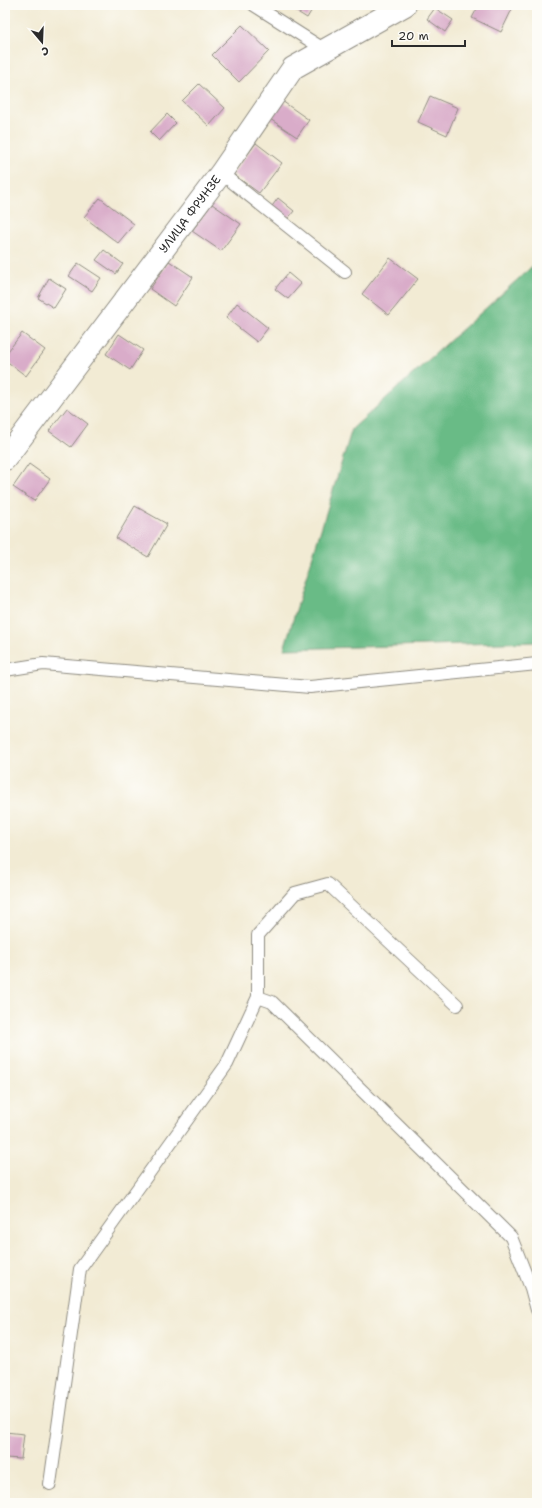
<svg xmlns="http://www.w3.org/2000/svg" width="542" height="1508" viewBox="0 0 542 1508" font-family="'Shantell Sans',sans-serif">
<rect width="100%" height="100%" fill="#fdfcf7"/>
<filter id="ink" filterUnits="userSpaceOnUse"><feTurbulence type="fractalNoise" baseFrequency=".025" numOctaves="2"/><feDisplacementMap in="SourceGraphic" scale="8" xChannelSelector="R" yChannelSelector="G"/><feConvolveMatrix kernelMatrix="1 2 1 2 8 2 1 2 1" color-interpolation-filters="sRGB"/></filter>
<filter id="wash" filterUnits="userSpaceOnUse"><feTurbulence type="fractalNoise" baseFrequency=".012" numOctaves="4" result="noise"/><feDisplacementMap in="SourceGraphic" scale="16" xChannelSelector="R" yChannelSelector="G"/><feGaussianBlur stdDeviation="0.9" result="paint"/><feColorMatrix in="noise" values="0 0 0 0 0 0 0 0 0 0 0 0 0 0 0 0 0 1.4 0 .05"/><feComposite in="paint" operator="in"/></filter>
<g filter="url(#wash)">
<rect width="100%" height="100%" fill="#f2ebd4"/>
<path fill="#69bb86" stroke="#4a7358" d="M537,262V642L284,649L352,429Z"/>
<g id="blocks">
<path fill="#d9acc9" d="M293,5H309L313,8L307,18L291,8Z
M479,5H514L501,32L472,18Z
M435,8L453,20L445,32L427,19Z
M242,25L269,51L239,82L212,55Z
M199,84L225,108L209,126L182,101Z
M430,96L458,108L447,135L418,122Z
M282,101L309,120L297,137L270,119Z
M167,114L176,123L159,141L150,132Z
M256,143L282,163L259,193L233,174Z
M100,198L134,224L118,243L84,217Z
M278,198L294,211L286,221L270,209Z
M212,204L241,224L221,251L192,231Z
M104,250L123,264L116,274L96,260Z
M390,258L418,279L389,315L362,294Z
M169,261L193,277L174,306L150,289Z
M78,263L101,278L92,291L69,276Z
M288,273L301,284L288,299L275,289Z
M49,278L66,289L54,308L38,298Z
M237,303L268,328L257,342L226,318Z
M22,333L45,350L26,376L5,360V355Z
M119,334L143,350L130,370L106,354Z
M67,408L88,424L71,447L49,431Z
M29,464L50,479L34,501L13,487Z
M135,506L167,524L148,557L116,538Z
M5,1432L24,1434L21,1459L5,1458Z"/>
</g>
</g>
<g filter="url(#ink)">
<use href="#blocks" fill-opacity="0" stroke="#8e8b80" stroke-width="1"/>
<g fill="none" stroke-linecap="round" stroke-linejoin="round">
<defs>
<path id="lane" d="M254,5L325,50
M221,173L345,272
M5,670L43,664L310,687L537,664
M258,997L272,1002L511,1237L531,1288L537,1310
M50,1484L80,1269L227,1064L258,997V935L295,893L328,884L457,1005"/>
<g id="street">
<path id="s1" d="M5,459L221,173L293,68L405,5"/>
</g>
</defs>
<use href="#lane" stroke="#8e8b80" stroke-width="14"/>
<use href="#street" stroke="#8e8b80" stroke-width="24"/>
<use href="#lane" stroke="#fff" stroke-width="12"/>
<use href="#street" stroke="#fff" stroke-width="22"/>
</g>
</g>
<g text-anchor="middle" stroke-width="3" stroke-linejoin="round" paint-order="stroke">
<g font-size="12" fill="#2b2b2b" stroke="#fdfcf7">
<text dy="4" stroke="none"><textPath href="#s1" startOffset="307">УЛИЦА ФРУНЗЕ</textPath></text>
</g>
</g>
<rect width="542" height="1508" fill="none" stroke="#fdfcf7" stroke-width="20"/>
<g transform="translate(42 42) rotate(161)" stroke="#fdfcf7" stroke-width="3" paint-order="stroke">
<path d="M0-3L7 15L0 10L-7 15Z" fill="#2b2b2b"/>
<text y="-6" font-size="11" font-weight="bold" text-anchor="middle" fill="#2b2b2b">С</text>
</g>
<path d="M392 40v6h73v-6" fill="none" stroke="#2b2b2b" stroke-width="2"/>
<text x="398" y="40" font-size="12" fill="#2b2b2b" stroke="#fdfcf7" stroke-width="3" paint-order="stroke">20 m</text>
</svg>
